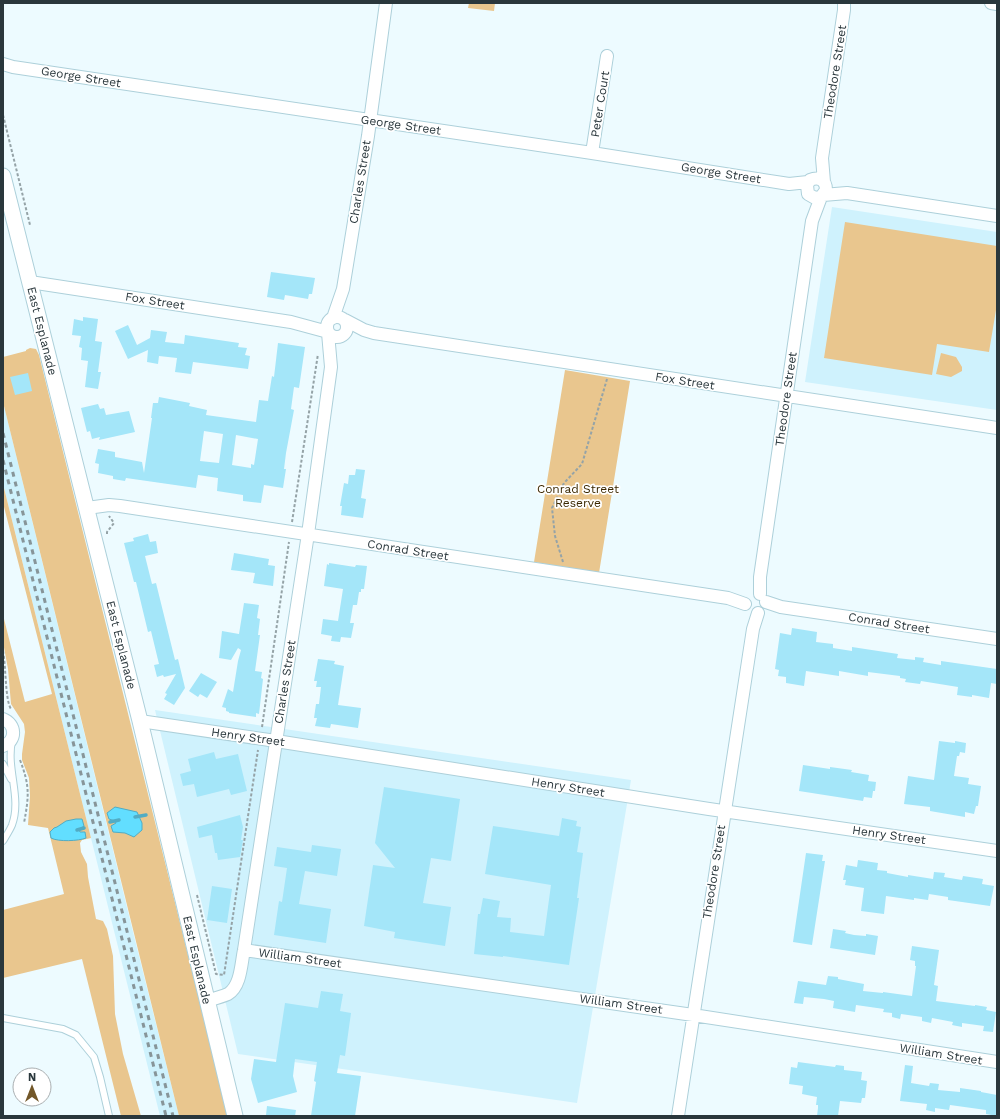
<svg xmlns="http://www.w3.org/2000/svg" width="1000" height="1119" viewBox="0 0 1000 1119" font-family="'Work Sans',sans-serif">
<rect width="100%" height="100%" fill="#edfbff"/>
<path fill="#cff2fd" d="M832,207L997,232V410L805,382Z
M3,402L134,936L179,1116H160L18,544L3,484Z
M155,710L631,780L577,1103L238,1054Z"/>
<path fill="#e9c68e" d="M469,3H495L494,11L468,8Z
M845,222L997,246V304L989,352L937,344L932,375L824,358Z
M30,348L36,349L39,355L228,1116H179L3,402V357L26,351V350Z
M941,353L956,357L962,367V371L951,377L936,374Z
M565,370L630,381L599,573L534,562Z
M3,484L91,838L82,840L80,843L81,852L87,864L88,877L96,919L103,921L107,929L113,956L115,1014L123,1054L141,1116H121L82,959L3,978V910L64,894L48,828L28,825L30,796L29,778L22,760V754L25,732L24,724L11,704L8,669L3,642V615L25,702L52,694L3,503Z"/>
<path fill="#62deff" stroke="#51acc4" d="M115,807L137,812L142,823V830L134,837L125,833L113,832L111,826L116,823L115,821L109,819L107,813Z
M76,819H82L84,826L79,830L80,832H85L86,838C79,841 58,842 51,838L50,832L54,828L57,827L66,821Z"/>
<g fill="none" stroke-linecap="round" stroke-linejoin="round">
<path stroke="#51acc4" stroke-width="3.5" d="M135,817L146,815
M110,822L119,820
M77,830L84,828"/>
</g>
<path fill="#a4e6f9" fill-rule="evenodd" d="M271,272L315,278L312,294H309L308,299L285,295L284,300L267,297Z
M83,317L98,319L95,341L102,342L98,372H101L98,389L85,387L88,361L81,360L82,348L79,347L81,336L72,335L74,319L83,321Z
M128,325L137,345L150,338L151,330L167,332L165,342L184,344L185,335L239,343L238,347L247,348L245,355L250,356L248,369L193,362L191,374L175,372L177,358L159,356L158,364L147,362L148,350L128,359L115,331Z
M278,343L305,347L299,388L294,387L291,409L294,410L286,453L284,469H286L283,488L264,485L261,503L243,501V495L217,491L218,478L198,475L196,488L126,478L125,481L113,479V476L98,473L99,464L95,463L98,449L115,452V457L142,462L144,473L152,418H151L153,403H158L159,397L190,403L189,406L207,410L206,415L256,422L259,400L268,401L272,376L274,377ZM204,431L223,434L219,463L200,461ZM236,435L258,439L254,465L251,464V468L232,465Z
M28,373L32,391L15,395L10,377Z
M98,404L100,409L104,408L106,415L129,411L135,432L99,440L100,437L92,439L90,431L87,432L81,408Z
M356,469L365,470L361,498L366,499L363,518L341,515L342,506H340L344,483L348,484L349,475H355Z
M148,534L150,542L156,541L158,553L145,556L152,584L156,583L175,660L178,659L185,688L174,705L164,699L167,694L165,693L176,674L164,677L163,675L157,677L154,665L159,664L151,631L148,632L136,582H134L124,543L134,541L133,538Z
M234,553L269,559L268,565L275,566L273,586L253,583L255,573L231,570Z
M329,563L355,567L356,565L367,566L364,589H361V592H359L357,605H353L350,623H354L351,638L341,637L340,642L331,641L332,636L321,634L323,619L338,621L343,589L324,586L327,564L329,565Z
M244,603L259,605L257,618L260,619L258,635H260L255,671L262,672L261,678L263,679L259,714L256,713V717L229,713V712L226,711V708L222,707L228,689L233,692L238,661L241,650L238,648L231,660L219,658L222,631L239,634Z
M792,628L817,632L816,642L833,644V648L852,651V647L898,654L897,658L915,660V657L924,658L923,662L941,665V661L997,669V684L991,683L989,698L972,695V697L957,695L958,687L921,681L920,684L905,682L906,679L900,678V676L868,672V676L839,671V676L806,671L804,686L786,683V677L778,676L779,670L775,669L780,633L791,635Z
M318,659L335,661L334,664L344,666L338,705L361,708L358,728L331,724L330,728L315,726L317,718H314L316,704H319L321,687H316L317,681H314Z
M201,673L217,682L207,698L200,694L198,697L189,691Z
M939,741L955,743V741L966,743L965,753L960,752L959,756H957L954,776L969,778L968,784L981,786L978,806H976L974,814L965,812V817L930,811V807L904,804L908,776L934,780Z
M214,752L216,759L238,754L247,791L231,795L229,789L197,797L194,784L183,786L180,774L191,771L188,759Z
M803,765L830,769V767L852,770L851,772L869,775L868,781L876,782L875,791H873L872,798L864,797L863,801L799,791Z
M384,787L460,799L451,861L431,858L423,903L451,907L445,946L394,938L395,932L364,926L373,865L395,868L375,843Z
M240,815L243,827L241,840H243L240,857L218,860L217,853H215L212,835L199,838L197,827Z
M562,818L577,821L576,826L581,827L577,852L583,853L577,898H579L569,965L503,956V957L474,954L478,914H480L483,898L500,901L497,917L511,918L510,932L544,936L551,885L485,874L493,826L559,836Z
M312,845L341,849L337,876L305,871L299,904L331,909L326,943L274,935L279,901L282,902L287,868L274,866L277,847L311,852Z
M806,853L823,855L822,861H825L812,945L793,942Z
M858,860L878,863L877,870L887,871V873L908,877V875L933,879L934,872L945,873L944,877L962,880L963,876L983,879L982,884L994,886L990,906L948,900V897L929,894L928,900L914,898V900L886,896L884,914L861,911L864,888L845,885L846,880H843L846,865L857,867Z
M212,886L232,889L227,923L207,920Z
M833,929L846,931L845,933L854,935L866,936V934L878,936L875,955L830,948Z
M912,946L939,950L934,985L938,986L936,1001L975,1006V1005L987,1007L986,1010L996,1012L993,1032L983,1031L984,1026L962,1023V1027L952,1025L953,1022L932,1018L931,1023L922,1021V1017L901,1014L900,1019L892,1017V1013L883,1012L884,1009L856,1005L855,1012L833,1008L834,1001L824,999L804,997L803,1004L794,1003L798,981L826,985L828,976L838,977V979L864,984L863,991L883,993V992L912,996L916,966H915V961L910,960Z
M321,991L343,994L340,1011L351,1013L345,1056L340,1055L337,1073L361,1076L355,1116H311L316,1082L314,1081L317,1062L295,1059L293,1076L297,1092L258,1103L251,1079L254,1059L276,1062L285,1003L318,1008Z
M798,1062L835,1067L836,1065L844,1066V1070L862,1072L861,1080L867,1081L865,1098H862L861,1103L840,1101L838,1116H817L818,1108V1105H816L817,1097L802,1094L803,1086L789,1084L791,1067L797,1068Z
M905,1065L913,1066L911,1083L929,1086L930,1083L939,1084L938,1090L960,1092V1088L981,1091V1092L997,1095V1116L986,1114V1110L950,1105L949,1110L935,1108V1112L926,1110L927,1104L900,1101Z
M267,1106L296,1110L295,1116L266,1115Z"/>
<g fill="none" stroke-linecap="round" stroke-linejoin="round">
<defs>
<path id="service" d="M3,764L11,779
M3,841C6,836 10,830 12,825C22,798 6,769 12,741
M3,1018L63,1029L76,1035L94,1057L100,1077L109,1116"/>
<path id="minor" d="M991,3L997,4
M3,64L13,67L592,153L789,184L808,182
M592,153L607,56
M824,182L822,158L844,10V3
M823,195L847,193L997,216
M30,282L291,322L328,332
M327 327a10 10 0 1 1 20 0a10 10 0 1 1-20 0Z
M333,318L343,289L368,136L386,3
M345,320L364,330L374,333L997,428
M87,508L109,505L120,506L728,598L745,604
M760,594V577L812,221L821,197L826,190C826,180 819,176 810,180L807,185L808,194L815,198L821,197
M766,602L781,607L997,639
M3,719C16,724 17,741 3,746
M140,721L276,741L709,809L997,851
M244,950L693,1015L997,1062
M206,1001C213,999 221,997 228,994C241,986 241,964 244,950L308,534L331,367L328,333
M678,1116L753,629L758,613"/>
<path id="tertiary" d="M3,176L140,721L235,1116"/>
</defs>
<use href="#service" stroke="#add0da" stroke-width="8"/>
<use href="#minor" stroke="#add0da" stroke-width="14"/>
<use href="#tertiary" stroke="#add0da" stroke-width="17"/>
<path stroke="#95a3a7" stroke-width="2" stroke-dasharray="3 2" stroke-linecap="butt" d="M3,115L30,225
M292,522L318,354
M107,534V532L114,523L109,516
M563,562L555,536L552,508L564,483L582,464L607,379
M3,651C6,665 5,700 11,709
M262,727L289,542
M20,760C30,786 29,796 24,823
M197,895L216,974L224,975L258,750"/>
<use href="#service" stroke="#fff" stroke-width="6"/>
<use href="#minor" stroke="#fff" stroke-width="12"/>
<use href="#tertiary" stroke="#fff" stroke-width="15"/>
<path stroke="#879599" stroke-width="3" stroke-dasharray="5 5" stroke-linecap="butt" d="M3,433L173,1116
M3,460L166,1116"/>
</g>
<g text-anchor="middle" stroke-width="3.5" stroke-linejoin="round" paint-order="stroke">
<g font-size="12" fill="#2a373c" stroke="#fff">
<text transform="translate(835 72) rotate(-81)" y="4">Theodore Street</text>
<text transform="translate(81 77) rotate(9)" y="4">George Street</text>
<text transform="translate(600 104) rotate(-81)" y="4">Peter Court</text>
<text transform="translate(401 125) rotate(8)" y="4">George Street</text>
<text transform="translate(721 173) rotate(9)" y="4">George Street</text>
<text transform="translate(360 182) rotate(-81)" y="4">Charles Street</text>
<text transform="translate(155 301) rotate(9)" y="4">Fox Street</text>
<text transform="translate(42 331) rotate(76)" y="4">East Esplanade</text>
<text transform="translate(685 381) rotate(9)" y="4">Fox Street</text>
<text transform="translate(786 399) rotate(-82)" y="4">Theodore Street</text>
<text transform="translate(408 550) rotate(9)" y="4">Conrad Street</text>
<text transform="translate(889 623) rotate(9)" y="4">Conrad Street</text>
<text transform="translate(121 645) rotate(76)" y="4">East Esplanade</text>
<text transform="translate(285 682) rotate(-81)" y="4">Charles Street</text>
<text transform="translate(248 737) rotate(8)" y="4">Henry Street</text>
<text transform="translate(568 787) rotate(9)" y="4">Henry Street</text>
<text transform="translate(889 835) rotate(8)" y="4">Henry Street</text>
<text transform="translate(714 872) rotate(-81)" y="4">Theodore Street</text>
<text transform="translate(300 958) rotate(8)" y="4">William Street</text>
<text transform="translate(197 960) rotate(77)" y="4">East Esplanade</text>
<text transform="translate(621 1004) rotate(8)" y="4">William Street</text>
<text transform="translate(941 1054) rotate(9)" y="4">William Street</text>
</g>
<g font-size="12" fill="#3b2801" stroke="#fff">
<text x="578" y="493">Conrad Street<tspan x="578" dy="14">Reserve</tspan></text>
</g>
</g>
<rect width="1000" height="1119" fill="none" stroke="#2a373c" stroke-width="8"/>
<g transform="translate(32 1087)"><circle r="19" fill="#ffffff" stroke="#aaafb1"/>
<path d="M0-3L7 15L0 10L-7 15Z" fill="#725729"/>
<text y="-6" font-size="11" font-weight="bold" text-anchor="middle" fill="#2a373c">N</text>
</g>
</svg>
